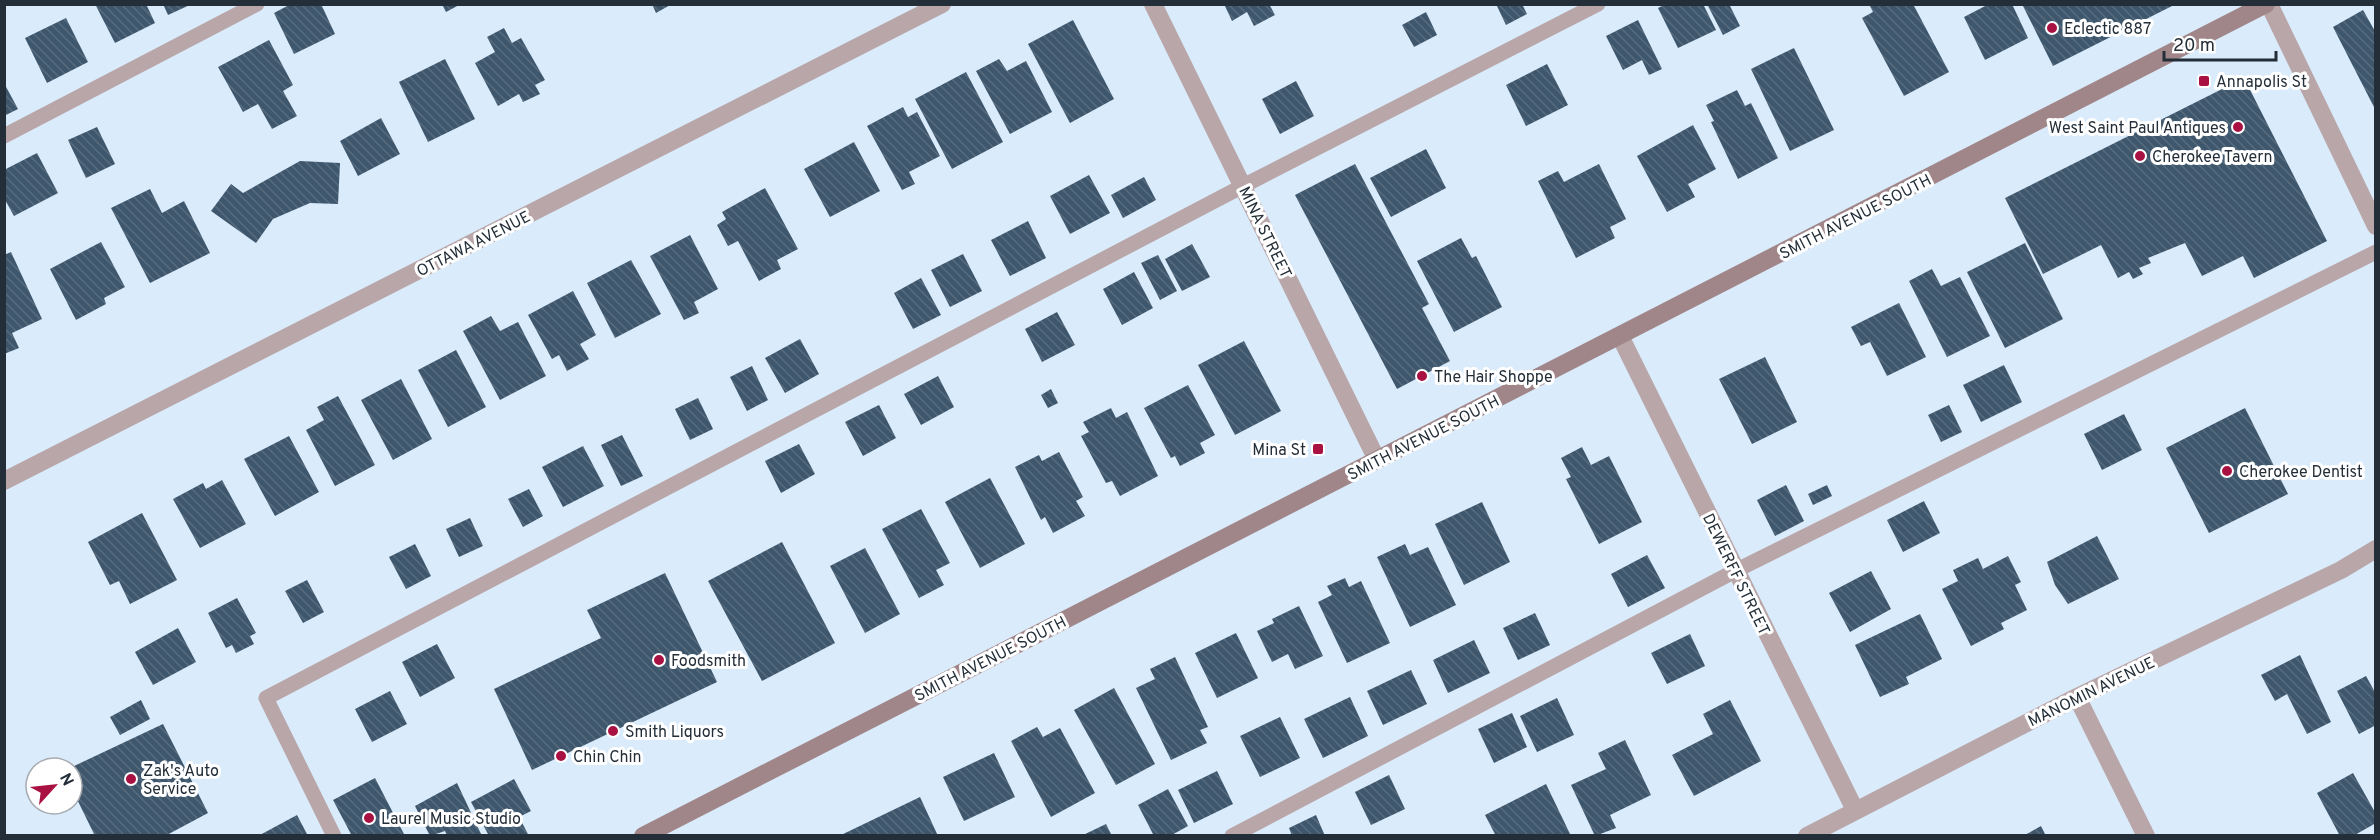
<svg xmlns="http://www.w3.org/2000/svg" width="2380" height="840" viewBox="0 0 2380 840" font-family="Overpass,sans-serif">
<defs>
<pattern id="building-back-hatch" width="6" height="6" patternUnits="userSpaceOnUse" patternTransform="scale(1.5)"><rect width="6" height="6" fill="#3e576d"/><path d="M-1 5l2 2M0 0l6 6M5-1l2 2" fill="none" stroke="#576c7e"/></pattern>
</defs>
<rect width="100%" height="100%" fill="#daebfb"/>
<path fill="url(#building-back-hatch)" d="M95,4H146L155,23L115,43Z
M163,4H192L168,15Z
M291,4H321L335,34L294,54L274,13Z
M442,4H461L446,12Z
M652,4H672L656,13Z
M1224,4H1269L1275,15L1254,26L1247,12L1232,21Z
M1496,4H1522L1527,14L1506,25Z
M1666,4H1703L1716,30L1678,48L1658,8Z
M1707,4H1729L1740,26L1723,35Z
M1869,4H1913L1949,72L1904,96L1862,18L1873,12Z
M1989,4H2012L2028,38L1985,60L1964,17Z
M2022,4H2176L2053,66Z
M2363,10L2376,33V111L2333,27Z
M1426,12L1437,35L1414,47L1402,25Z
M66,18L88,62L47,83L25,38Z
M1073,20L1114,99L1070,123L1028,44Z
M1638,20L1662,69L1649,75L1642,60L1623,70L1606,36Z
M504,28L512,43L521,38L545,80L535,85L540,94L523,102L519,94L498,106L475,63L495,52L487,37Z
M269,40L293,85L283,91L297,116L272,129L258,104L243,112L218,67Z
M1794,48L1834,130L1790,151L1751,69Z
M445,59L475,119L428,142L399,82Z
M999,59L1007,71L1026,61L1052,112L1010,134L976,71Z
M1547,64L1568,105L1526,126L1506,85Z
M966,72L1003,142L952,169L915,99Z
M2244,78L2327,241L2254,278L2243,256L2202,276L2185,243L2148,258L2151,263L2139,268L2143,274L2133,279L2129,272L2118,278L2101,245L2043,274L2005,198Z
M1296,81L1314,116L1280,134L1262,99Z
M4,83L18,109L4,116Z
M1737,90L1745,106L1751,103L1778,158L1738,179L1711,122L1714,121L1706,105Z
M903,107L908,117L917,112L940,156L909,172L915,184L902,190L867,126Z
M381,118L400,154L358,176L340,141Z
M1693,125L1716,169L1688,184L1695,197L1667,212L1637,156Z
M97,127L115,164L86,178L68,140Z
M854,142L880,191L830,217L804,169Z
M1426,149L1446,188L1391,217L1370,178Z
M37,153L58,193L14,216L4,198V170Z
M300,161L340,163L338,204L310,203L273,219L256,243L211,211L231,184L243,193Z
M1355,164L1429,304L1422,308L1450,361L1397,389L1295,195Z
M1599,164L1626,219L1610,227L1615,238L1576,258L1538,181L1558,171L1564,182Z
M1089,175L1110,213L1070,234L1050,196Z
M1144,177L1156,200L1123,218L1111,195Z
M765,188L798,249L777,260L781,269L759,281L738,241L728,246L717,225L726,219L722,212Z
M150,189L162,213L184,201L210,253L150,283L111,208Z
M1028,221L1046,258L1010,276L991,240Z
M690,235L718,289L694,302L699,313L684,320L650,256Z
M1461,238L1472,258L1476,256L1502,307L1454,332L1417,261Z
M101,242L125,287L104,298L106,304L76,320L50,269Z
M2025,243L2063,319L2005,348L1967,272Z
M1192,244L1210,277L1182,291L1165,259Z
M11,252L42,319L12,333L19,348L4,354V255Z
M963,254L982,291L950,307L931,270Z
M1158,255L1177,291L1160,300L1141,263Z
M631,260L661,314L615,338L587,283Z
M1932,269L1941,286L1960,277L1990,336L1947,357L1909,281Z
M1134,272L1153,308L1122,325L1103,289Z
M921,278L941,315L913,329L894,293Z
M573,291L596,335L580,344L589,359L567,371L559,355L552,359L528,315Z
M1899,303L1926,357L1887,376L1870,342L1861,346L1851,327Z
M1057,312L1075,345L1042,362L1025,329Z
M491,316L500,331L518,322L546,376L500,400L463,331Z
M800,339L819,374L785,393L765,358Z
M1244,341L1281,411L1235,435L1198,365Z
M456,350L486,407L448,427L418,370Z
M1765,357L1797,422L1752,444L1719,379Z
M2004,365L2022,402L1981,422L1963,385Z
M752,366L768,400L747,411L730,377Z
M938,376L954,407L921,425L904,394Z
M401,379L432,439L393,460L361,400Z
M1188,385L1215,435L1200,443L1205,453L1180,466L1175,456L1171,458L1144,408Z
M1051,389L1058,403L1048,408L1041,395Z
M338,396L375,465L335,486L306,430L324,420L317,407Z
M698,398L713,429L690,440L675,409Z
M879,405L896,438L863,456L845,422Z
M1949,405L1962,432L1941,442L1928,415Z
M1111,408L1116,418L1127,412L1158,476L1120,496L1112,481L1106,483L1081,436L1089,432L1083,422Z
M2245,408L2288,494L2209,533L2166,448Z
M2124,414L2142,450L2102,470L2084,434Z
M622,435L643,476L621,486L601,445Z
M289,436L319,492L275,516L244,459Z
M799,444L815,474L781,493L765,461Z
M583,446L604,486L563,507L542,467Z
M1582,447L1591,465L1609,456L1642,522L1599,544L1566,479L1571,477L1561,458Z
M1059,452L1083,497L1076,501L1085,516L1053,533L1045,517L1041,520L1015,467L1039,455L1042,461Z
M990,478L1025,544L980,568L945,502Z
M222,480L246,524L200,548L173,499L203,483L206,489Z
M1786,485L1804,521L1775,536L1757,500Z
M1827,485L1832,496L1813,505L1808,494Z
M529,489L543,516L523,527L508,499Z
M1924,501L1940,533L1903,552L1887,520Z
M1482,502L1510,562L1464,585L1435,524Z
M921,509L950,563L936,570L944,585L919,598L882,529Z
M142,513L177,580L130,604L119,581L110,585L88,542Z
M470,518L483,546L459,557L446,529Z
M2097,536L2119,579L2068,604L2055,585L2047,562Z
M782,542L835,643L762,681L708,581Z
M415,544L431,576L406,589L389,557Z
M1405,544L1410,555L1428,547L1456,605L1410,627L1377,557Z
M865,548L900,614L865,633L830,566Z
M1647,555L1665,588L1628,607L1611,574Z
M2008,556L2021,582L2015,585L2027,610L2001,623L2004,629L1971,646L1942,589L1958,581L1953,570L1978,558L1983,569Z
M1871,571L1891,609L1850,632L1829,593Z
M665,573L717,682L532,770L494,689L601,638L587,610Z
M1345,578L1349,587L1361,581L1390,643L1347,663L1318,602L1332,595L1327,586Z
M307,580L324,612L303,623L285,591Z
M237,598L256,633L250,636L254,644L236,653L232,645L226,648L208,613Z
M1299,606L1323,656L1295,669L1288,654L1272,662L1257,631L1274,623L1272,619Z
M1535,613L1550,645L1518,660L1503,628Z
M1920,614L1942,659L1906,677L1909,684L1880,697L1855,645Z
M178,628L196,662L153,685L135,652Z
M1236,633L1258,678L1217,698L1195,653Z
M1690,634L1705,666L1667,684L1651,653Z
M1474,640L1490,673L1448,693L1433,660Z
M437,644L455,678L420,697L402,662Z
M2300,655L2331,722L2307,734L2287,694L2275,701L2261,675Z
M1175,657L1208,727L1200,730L1207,743L1171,760L1136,688L1155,679L1150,669Z
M1411,670L1427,704L1383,725L1367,691Z
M2366,676L2376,694V725L2359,734L2337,691Z
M1114,688L1155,764L1116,785L1074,710Z
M390,691L407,724L372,742L355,709Z
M1350,697L1368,736L1323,758L1304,719Z
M1557,698L1574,735L1537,752L1520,716Z
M141,700L150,719L120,735L110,717Z
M1730,700L1761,761L1694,796L1672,755L1713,734L1703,714Z
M1512,713L1527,747L1494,763L1478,729Z
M1280,717L1300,758L1260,777L1240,736Z
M163,724L208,813L165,836H95L72,789V767Z
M1037,727L1043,737L1060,728L1095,793L1051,817L1011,741Z
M1625,740L1651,795L1610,815L1616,828L1595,836L1571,785L1606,769L1598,753Z
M994,753L1015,797L964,821L943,777Z
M1217,771L1233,804L1194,823L1178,790Z
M2353,773L2376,814V823L2353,836H2340L2317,793Z
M1389,775L1405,809L1371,825L1355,792Z
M375,778L405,836H352L333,800Z
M514,779L531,811L519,817L529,836H489L471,802Z
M457,783L482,836H447L445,831L430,836L415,806Z
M1546,784L1571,836H1496L1485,815Z
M1168,789L1188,826L1170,836H1154L1138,805Z
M920,797L938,836H839Z
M297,815L308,836H258Z
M1316,815L1325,836H1292L1289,828Z
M1106,824L1112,836H1081Z
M2041,826L2046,836H2023Z"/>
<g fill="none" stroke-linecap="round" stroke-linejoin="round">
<path stroke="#b9a6a8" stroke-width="15" d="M4,136L257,4
M334,836L266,698L1243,186L1598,4
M1232,836L1735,571L2376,252"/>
<path stroke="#b9a6a8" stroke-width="18" d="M1153,4L1377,460
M1620,336L1855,810
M4,481L942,4
M2077,697L2146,836
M1807,836L2077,697L2341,570L2376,549"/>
<path stroke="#b9a6a8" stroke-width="18" d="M2269,4L2376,226"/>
<path stroke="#a08689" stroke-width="18" d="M643,836L2266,4"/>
</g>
<g fill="#a81142" stroke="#fff" stroke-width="2">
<circle cx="2052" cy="28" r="6"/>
<rect x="2198" y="75" width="12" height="12" rx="3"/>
<circle cx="2238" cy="127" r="6"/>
<circle cx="2140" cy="156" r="6"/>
<circle cx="1422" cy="376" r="6"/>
<rect x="1312" y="443" width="12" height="12" rx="3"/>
<circle cx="2227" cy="471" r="6"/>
<circle cx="659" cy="660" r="6"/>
<circle cx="613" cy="731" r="6"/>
<circle cx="561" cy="756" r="6"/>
<circle cx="131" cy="779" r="6"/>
<circle cx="369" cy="818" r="6"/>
</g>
<g text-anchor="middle" stroke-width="6" stroke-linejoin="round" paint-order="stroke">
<g font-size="16" fill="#232e38" stroke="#fff" text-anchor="start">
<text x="2064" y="34">Eclectic 887</text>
<text x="2216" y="87">Annapolis St</text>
<text x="2226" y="133" text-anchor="end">West Saint Paul Antiques</text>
<text x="2152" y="162">Cherokee Tavern</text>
<text x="1434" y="382">The Hair Shoppe</text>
<text x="1306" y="455" text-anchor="end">Mina St</text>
<text x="2239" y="477">Cherokee Dentist</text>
<text x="671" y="666">Foodsmith</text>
<text x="625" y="737">Smith Liquors</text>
<text x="573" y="762">Chin Chin</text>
<text x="143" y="776">Zak's Auto<tspan x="143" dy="18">Service</tspan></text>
<text x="381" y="824">Laurel Music Studio</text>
</g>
<g font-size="16" fill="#232e38" stroke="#fff">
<text transform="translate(1855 216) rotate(-27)" y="6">SMITH AVENUE SOUTH</text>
<text transform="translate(1266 232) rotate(64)" y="6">MINA STREET</text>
<text transform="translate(473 243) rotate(-27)" y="6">OTTAWA AVENUE</text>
<text transform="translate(1423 437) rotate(-27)" y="6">SMITH AVENUE SOUTH</text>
<text transform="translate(1737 574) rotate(64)" y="6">DEWERFF STREET</text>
<text transform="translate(990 658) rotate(-27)" y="6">SMITH AVENUE SOUTH</text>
<text transform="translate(2091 691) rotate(-26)" y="6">MANOMIN AVENUE</text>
</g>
</g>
<rect width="2380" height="840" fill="none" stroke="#232e38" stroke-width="12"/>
<g transform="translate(54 786) rotate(63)"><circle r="28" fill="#ffffff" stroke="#a7abaf" stroke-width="1.5"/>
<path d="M0-4.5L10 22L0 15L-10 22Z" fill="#a81142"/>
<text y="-9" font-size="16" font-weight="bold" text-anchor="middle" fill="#232e38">N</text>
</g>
<path d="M2164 51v9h112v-9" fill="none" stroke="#232e38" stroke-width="3"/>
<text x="2173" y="51" font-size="18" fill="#232e38" stroke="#ffffff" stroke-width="4.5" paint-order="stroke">20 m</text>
</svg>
